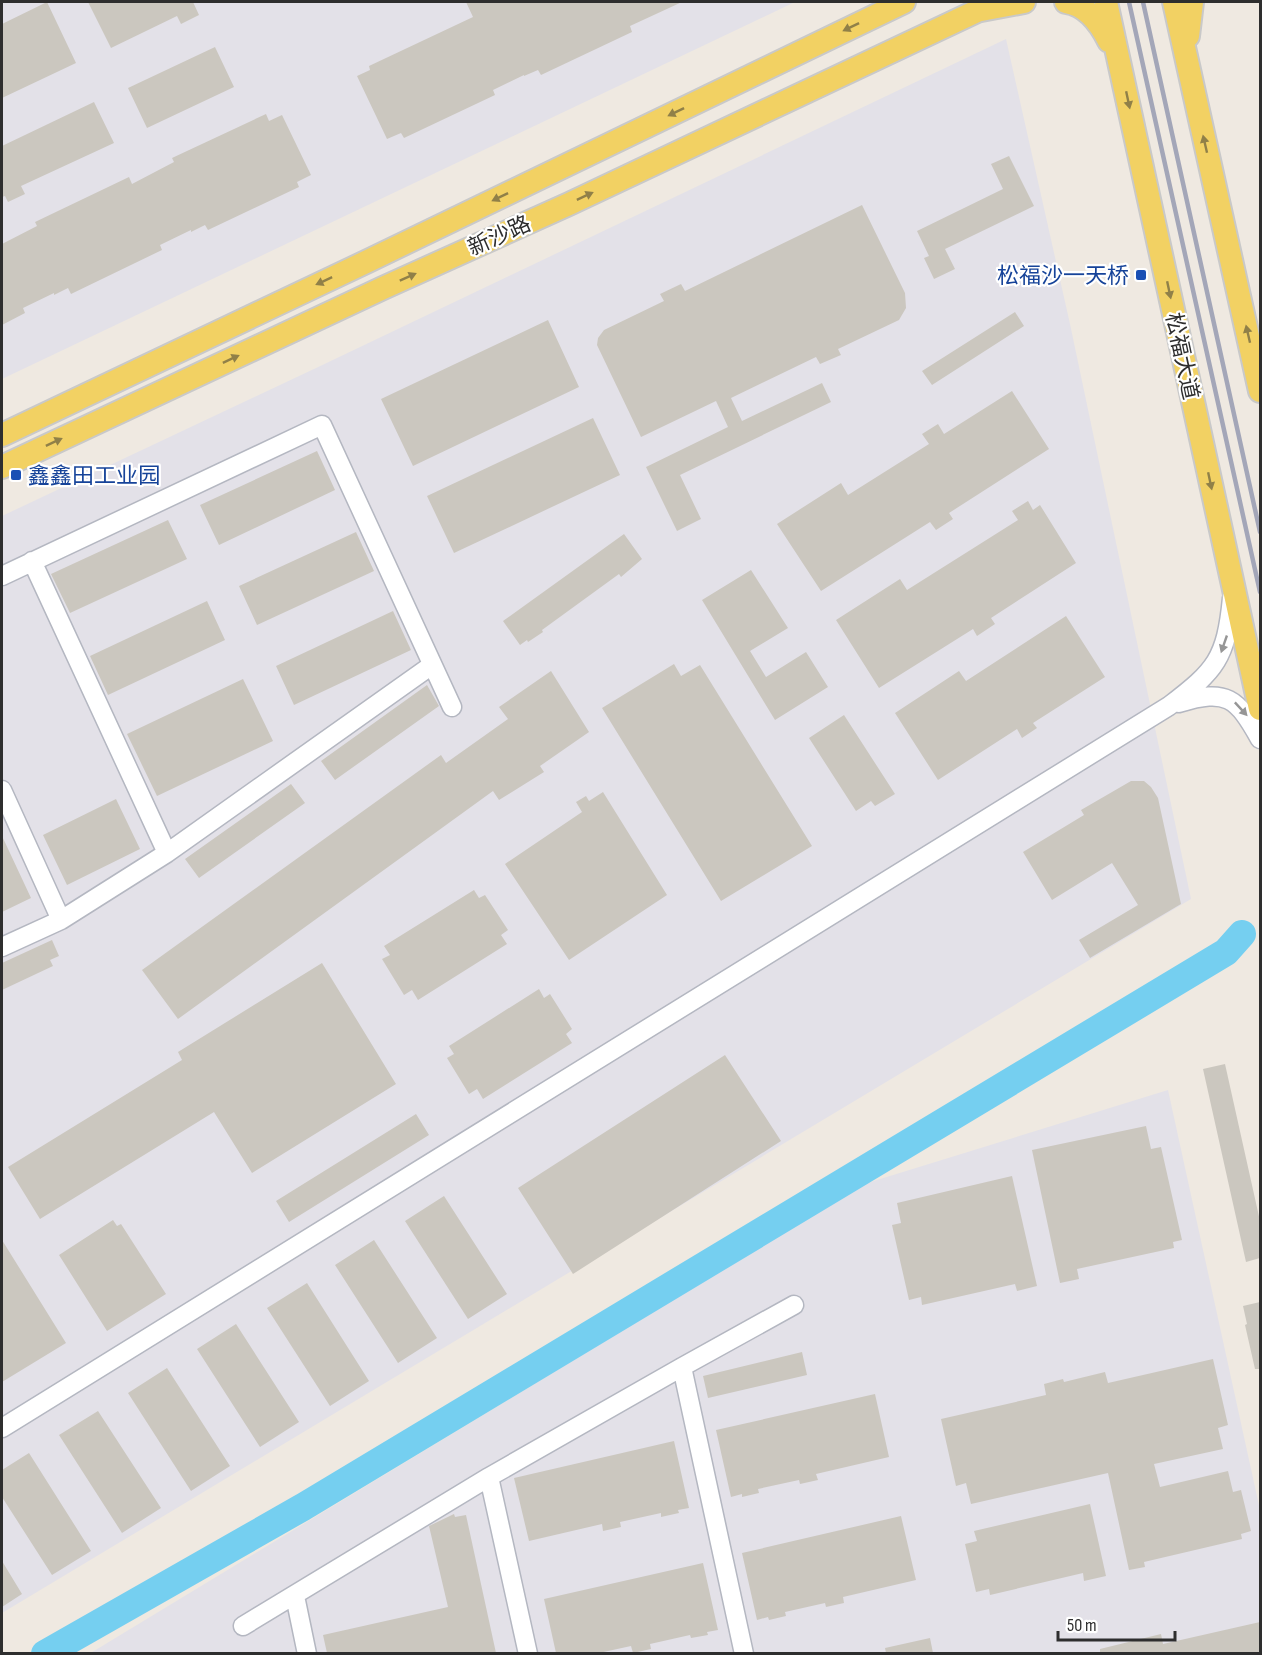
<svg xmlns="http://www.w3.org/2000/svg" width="1262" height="1655" viewBox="0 0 1262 1655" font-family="'Sofia Sans Condensed','Noto Sans SC',sans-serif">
<rect width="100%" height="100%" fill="#efe9e1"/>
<path fill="#e3e1e8" d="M2,2H795L2,379Z
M1006,39L1070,324L1191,899L2,1613V516L314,369Z
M1168,1090L1260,1510V1653L89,1654L864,1184Z"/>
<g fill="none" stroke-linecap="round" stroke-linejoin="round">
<path stroke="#75cff0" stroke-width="28" d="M45,1654L303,1507L1226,952L1242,934"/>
</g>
<path fill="#cbc7bf" d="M47,2L76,63L2,98V24Z
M88,2H193L199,15L181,24L177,16L111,48Z
M466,2H682L630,26L632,32L541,75L538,70L524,76V75L493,90L495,95L404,138L401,133L387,139L357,76L370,70L369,66L473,17Z
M215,47L234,87L147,128L128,88Z
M94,102L114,143L21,186L25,194L8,202L5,196L2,197V146Z
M266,114L269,121L282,115L311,175L297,182L299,187L208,230L205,225L191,232V230L160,245L162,250L71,294L68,288L54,295V293L23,308L25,313L2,325V244L37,226L35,222L129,177L132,184L174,162L172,158Z
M1009,156L1034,206L945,249L955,269L934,279L924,258L929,256L917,231L1003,189L991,164Z
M862,205L905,293L906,308L899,320L838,349L841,355L820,364L816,357L731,398L742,421L822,383L831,402L680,475L701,519L677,531L646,467L728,427L716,401L641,437L597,345L598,338L604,330L664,301L660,294L681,284L685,291Z
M1015,312L1024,326L932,385L922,371Z
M548,320L579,387L413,466L381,399Z
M1012,391L1049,449L949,513L953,519L936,530L930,522L821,591L777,524L841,483L848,495L929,444L922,434L938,424L944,434Z
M593,418L620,475L454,553L427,496Z
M317,451L335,490L219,545L200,505Z
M1028,501L1033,510L1040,505L1076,563L991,618L995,624L977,636L973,629L879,688L836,620L900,579L907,590L1018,520L1012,511Z
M168,520L187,559L70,613L51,574Z
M356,532L374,571L257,625L239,586Z
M624,534L642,559L621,577L619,574L542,630L543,632L528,642L527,640L520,645L503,621Z
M751,570L788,628L750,651L766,677L806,652L828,687L775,720L702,600Z
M207,601L225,640L108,695L90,656Z
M393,611L411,650L294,705L276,666Z
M1066,616L1105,677L1033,723L1037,728L1022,738L1017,729L938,780L895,713L959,671L966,681Z
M674,664L681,676L700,665L812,846L721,901L602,708Z
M551,671L589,732L540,766L544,772L499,800L493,791L178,1019L142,970L441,755L446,763L508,719L499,707Z
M243,679L273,741L157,796L127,734Z
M427,685L439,706L335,780L321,761Z
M844,715L895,794L875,806L871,801L856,811L809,738Z
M1131,781H1144L1151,787L1158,798L1181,904L1090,958L1079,940L1138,905L1112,863L1052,900L1023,852L1084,815L1081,810Z
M291,784L305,803L199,878L185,859Z
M603,792L667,895L569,960L505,864L582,812L576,802L586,796L589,801Z
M116,799L140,849L67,885L43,835Z
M2,836L31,898L2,912Z
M474,890L479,898L485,895L508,930L501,935L507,944L418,1000L412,990L404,995L382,959L390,955L384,946Z
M52,940L59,956L50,960L53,966L2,990V963Z
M322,963L396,1084L252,1173L214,1112L40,1219L8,1167L182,1060L178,1052Z
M539,989L544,998L550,994L572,1029L566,1034L572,1043L483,1099L477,1089L469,1094L447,1058L454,1054L449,1046Z
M725,1055L781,1141L573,1274L518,1188Z
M1225,1064L1260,1221V1258L1246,1262L1203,1069Z
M416,1114L429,1135L289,1222L276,1201Z
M1146,1126L1151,1149L1161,1147L1182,1240L1173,1242L1174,1248L1077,1269L1079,1279L1060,1283L1032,1150Z
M1012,1176L1037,1286L1017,1291L1015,1284L922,1305L921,1297L909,1300L892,1225L901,1223L897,1203Z
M444,1196L507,1294L468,1319L405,1221Z
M113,1220L117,1226L121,1224L166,1294L107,1331L59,1255Z
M2,1240L66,1343L2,1382Z
M374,1240L437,1338L398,1363L335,1265Z
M307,1283L369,1381L330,1406L267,1308Z
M1260,1302V1369H1255L1245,1325L1247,1324L1243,1306Z
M236,1324L299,1422L260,1447L197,1349Z
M802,1352L807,1375L708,1398L703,1376Z
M1213,1359L1228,1425L1218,1428L1223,1449L1154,1464L1160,1487L1228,1471L1233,1492L1241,1490L1251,1531L1241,1534L1242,1539L1144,1562L1145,1567L1129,1570L1108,1473L971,1504L966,1483L956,1486L941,1419L1046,1395L1044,1384L1063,1379L1064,1382L1105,1372L1108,1383Z
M167,1368L230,1466L191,1491L128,1393Z
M875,1394L889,1457L816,1474L818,1480L800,1484L799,1480L758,1489L759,1493L742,1497V1494L731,1497L716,1430Z
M98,1411L161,1508L122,1533L59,1435Z
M674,1441L689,1508L678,1510L679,1513L661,1517V1513L620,1522L621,1527L603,1531L602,1524L529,1541L514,1478Z
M29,1453L91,1551L52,1575L2,1497V1470Z
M1090,1504L1106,1576L1084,1581L1083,1573L990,1595L989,1589L976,1592L965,1544L977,1541L974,1531Z
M454,1514L455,1517L466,1515L496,1653H327L323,1635L448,1607L429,1526Z
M901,1516L916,1580L843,1597L844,1603L826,1607L825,1603L785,1612L786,1616L769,1620L768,1617L757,1620L742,1553Z
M2,1561L22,1594L2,1607Z
M703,1563L718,1630L707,1632L708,1635L691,1638L690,1635L650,1644L651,1649L633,1653L631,1646L599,1653H556L544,1599Z
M1260,1622V1653H1100V1649L1161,1634L1163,1644Z
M930,1638L933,1653H886L885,1648Z"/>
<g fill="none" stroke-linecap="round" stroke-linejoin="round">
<defs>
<path id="minor" d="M32,561L167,853
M2,576L322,425L452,707
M1179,703C1227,688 1237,698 1260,739
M2,790L61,920
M2,947L61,920L167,853L432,665
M682,1367L744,1654
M2,1428L1169,706C1216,670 1226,659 1232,598
M489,1477L528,1654
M295,1596L307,1654
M243,1626L489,1477L682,1367L794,1305"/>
<path id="major" d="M1066,2C1087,5 1100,23 1109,41
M1106,2L1260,709
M1174,2L1260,391
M981,10L1024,2
M1188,36L1192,2
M2,435L368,261L904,2
M2,467L383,288L569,204L996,2"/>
</defs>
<use href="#minor" stroke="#b4b7c1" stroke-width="21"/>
<use href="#major" stroke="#c9c9c9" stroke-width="26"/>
<use href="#minor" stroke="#fff" stroke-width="18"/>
<use href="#major" stroke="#f2d163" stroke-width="22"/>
<path stroke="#a3a6b8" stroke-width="4.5" d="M1129,2L1260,592
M1143,2L1260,532"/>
</g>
<defs><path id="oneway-solid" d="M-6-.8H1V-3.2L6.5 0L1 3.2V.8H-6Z" transform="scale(1.5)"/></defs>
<g fill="#908048">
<use href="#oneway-solid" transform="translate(851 27) rotate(154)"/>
<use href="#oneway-solid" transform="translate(1128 100) rotate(78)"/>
<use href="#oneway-solid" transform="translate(676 112) rotate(154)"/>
<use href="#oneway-solid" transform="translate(1205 144) rotate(-103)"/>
<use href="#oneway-solid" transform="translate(585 196) rotate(-25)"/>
<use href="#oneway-solid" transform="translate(500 197) rotate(154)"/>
<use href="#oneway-solid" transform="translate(408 277) rotate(-24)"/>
<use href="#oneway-solid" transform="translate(324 281) rotate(155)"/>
<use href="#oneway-solid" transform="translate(1169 290) rotate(78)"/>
<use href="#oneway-solid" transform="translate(1248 334) rotate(-103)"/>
<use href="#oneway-solid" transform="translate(231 359) rotate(-25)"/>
<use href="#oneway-solid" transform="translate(54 442) rotate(-25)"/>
<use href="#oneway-solid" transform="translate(1210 481) rotate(78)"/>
</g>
<g fill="#969696">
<use href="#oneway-solid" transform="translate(1224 644) rotate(109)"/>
<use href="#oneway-solid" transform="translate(1241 709) rotate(47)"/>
</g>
<g fill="#1a4fb4" stroke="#fff" stroke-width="2">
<rect x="1135" y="269" width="12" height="12" rx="3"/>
<rect x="10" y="469" width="12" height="12" rx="3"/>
</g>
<g text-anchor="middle" stroke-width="4.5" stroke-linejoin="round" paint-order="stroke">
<g font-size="22" fill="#2e2e2e" stroke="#fff">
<text transform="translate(499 235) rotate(-24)" y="8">新沙路</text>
<text transform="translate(1183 356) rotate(78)" y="8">松福大道</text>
</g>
<g font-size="22" fill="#164399" stroke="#fff" text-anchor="end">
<text x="1129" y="283">松福沙一天桥</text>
<text x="28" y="483" text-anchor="start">鑫鑫田工业园</text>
</g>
</g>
<rect width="1262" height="1655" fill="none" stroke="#2e2e2e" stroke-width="6"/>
<path d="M1058 1631v9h117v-9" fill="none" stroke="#2e2e2e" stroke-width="3"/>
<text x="1067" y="1631" font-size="18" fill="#2e2e2e" stroke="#ffffff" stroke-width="4.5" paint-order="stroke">50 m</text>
</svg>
